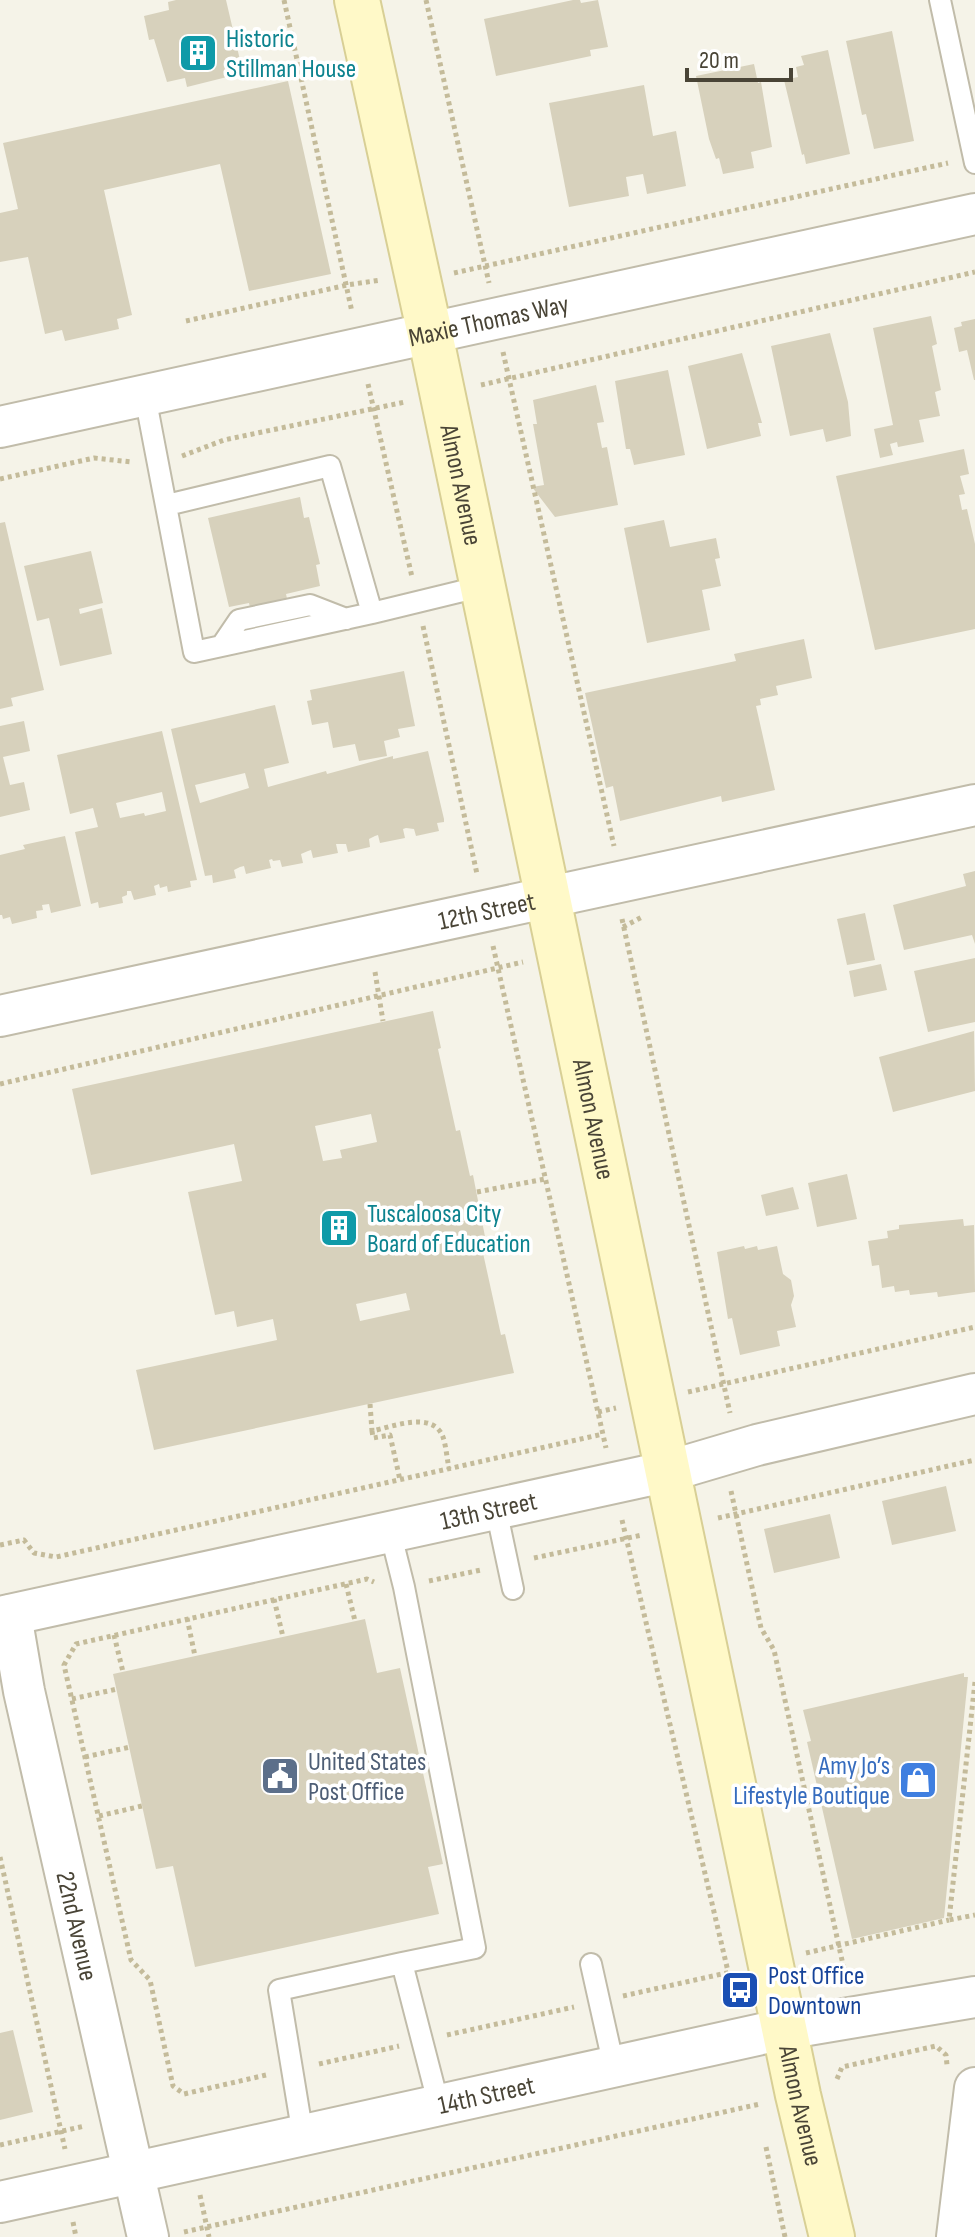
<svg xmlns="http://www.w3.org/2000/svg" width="975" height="2237" viewBox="0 0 975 2237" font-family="'Sofia Sans Condensed',sans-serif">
<rect width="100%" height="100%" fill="#f5f3e8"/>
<path fill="#d7d1bc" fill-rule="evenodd" d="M176,0H226L243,73L187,87L185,78L167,82L154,39L149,40L144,16L169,10L168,2Z
M573,0H580L581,3L598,0L608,47L590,50L591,56L496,76L484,19Z
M892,31L914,141L874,149L866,114L862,115L846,41Z
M828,50L850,154L806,164L804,154L802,155L784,80L798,77L796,67L804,65L801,56Z
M754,64L758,83L761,82L772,147L751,152L754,168L723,174L719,158L716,159L709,139L696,76Z
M288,81L331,274L249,291L220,164L104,190L132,315L117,319L119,329L65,341L62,330L45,334L28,257L0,262V213L18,209L3,143Z
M644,85L653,136L676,131L686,186L647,194L643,174L626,177L629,196L569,207L549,103Z
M931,316L937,344L932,346L941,390L935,392L940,416L919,420L924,442L898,447L897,442L890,444L893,455L880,458L874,429L893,425L873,328Z
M975,319V380H974L967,350L959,352L954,328L962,326L961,322Z
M830,333L848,402L851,436L826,442L823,429L790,436L771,346Z
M742,353L762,423H758L761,436L707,449L688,366Z
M668,370L685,455L634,465L630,449H626L615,381Z
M596,385L604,422L597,423L602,448L607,447L618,505L555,517L532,487L544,485L533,424H537L533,400Z
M964,449L969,474L960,476L965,494L959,495L962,510L967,509L975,544V629L875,650L836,476Z
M300,497L304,518L309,517L320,564L316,565L320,586L286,594L293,626L256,635L249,603L229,607L208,518Z
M664,520L670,547L716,538L720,558L715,559L721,586L702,590L710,630L647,643L624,528Z
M5,522L44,690L11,698L13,706L0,709V523Z
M91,551L103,603L79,609L80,614L102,608L112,654L60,666L49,618L37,621L24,566Z
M804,639L812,678L776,686L778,695L760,699L761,705L756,706L775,790L722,802L721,796L620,821L613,786L606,788L585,693L736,661L734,654Z
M404,671L415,726L398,729L400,737L384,741L387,756L359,761L355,744L333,748L328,722L312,725L307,701L312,700L310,690Z
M275,705L289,763L264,769L268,787L326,771L327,774L393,756V759L428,751L444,819V822L437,823L439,831L416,836L414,829L406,828L403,829L405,838L380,843L378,835L375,836L369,839L370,847L348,852L346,844H336L338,853L313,858L311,850L308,851L301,854L303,863L282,867L280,860L273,861L272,859L269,860L271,868L246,874L244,866L240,867L234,870L236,878L213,883L212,875L205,876L171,729ZM245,773L249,788L200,803L195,785Z
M24,721L30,751L3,757L10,785L24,782L30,810L0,817V726Z
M162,731L197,880L190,881L191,887L168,892L167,886L160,888L159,884L154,886L156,895L134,900L131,891H127V895L122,897L123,903L99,908L98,902L91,904L75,832L98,827L93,808L70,814L57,755ZM162,792L166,811L145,816L144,813L120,818L116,803Z
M65,836L81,906L51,913L49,904L42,905L43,910L36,911L37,918L12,924L10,917L3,919L2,915H0V855L25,849L23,845Z
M975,871V944L972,935L904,950L893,905L966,886L963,874Z
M865,913L875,960L847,965L837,919Z
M975,958V1022L928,1032L914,971Z
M881,964L887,990L854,997L849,971Z
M433,1011L441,1048L438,1049L456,1131L460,1130L470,1176L473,1175L488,1252L483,1253L501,1335L505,1334L514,1373L154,1450L136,1370L277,1340L273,1319L237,1327L234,1311L215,1315L188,1192L242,1181L234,1144L91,1175L72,1089ZM371,1114L377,1142L340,1150L342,1158L323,1161L315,1126ZM406,1293L410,1310L360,1321L356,1304Z
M974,1031L975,1091L893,1112L879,1057Z
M847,1174L857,1219L817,1227L808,1183Z
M793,1187L799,1209L766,1216L761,1195Z
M963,1219L964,1226L974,1225L975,1292L938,1297L937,1292L910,1295L909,1290L895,1292L894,1286L882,1288L879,1265L872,1266L868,1241L888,1238L887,1231L899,1229V1225Z
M744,1246L745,1249L757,1246L758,1250L777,1246L783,1274L791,1280L794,1296L791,1305L796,1327L777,1331L780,1346L740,1355L732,1318L728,1319L717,1252Z
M946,1486L956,1531L892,1545L882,1501Z
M830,1514L840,1558L774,1573L764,1529Z
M365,1619L377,1673L400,1668L443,1864L428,1867L439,1914L195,1967L173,1866L156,1869L113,1674Z
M964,1673V1677H968L944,1918L852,1939L807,1742L811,1741L803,1710Z
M13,2030L33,2112L0,2120V2033Z"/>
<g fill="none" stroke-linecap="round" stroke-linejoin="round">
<defs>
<path id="lane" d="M940,0L975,163
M145,396L194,652L372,613L483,586
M167,505L330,466L372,613
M222,645L239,620L310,605L346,619
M496,1509L513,1589
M390,1531L404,1587L475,1948L402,1963
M591,1964L614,2067
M303,2136L279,1990L402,1963L439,2106"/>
<g id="street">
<path id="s1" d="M0,427L975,214"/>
<path id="s2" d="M0,1016L975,805"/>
<path id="s3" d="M11,1615L24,1691L148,2237"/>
<path id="s4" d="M0,1617L669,1471L757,1445L975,1394"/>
<path id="s5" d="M0,2202L784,2029L975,1997"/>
<path d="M957,2237L975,2088"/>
</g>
<g id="secondary">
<path id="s6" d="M357,0L430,334L798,2095L832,2237"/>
</g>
</defs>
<use href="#lane" stroke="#c1bcaa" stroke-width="24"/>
<use href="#street" stroke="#c1bcaa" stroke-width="44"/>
<use href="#secondary" stroke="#d8cf95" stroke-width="48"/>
<path stroke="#c4bb9a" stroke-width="5" stroke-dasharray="4 4" stroke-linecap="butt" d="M284,0L352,312
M426,0L489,283
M454,273L948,163
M186,321L347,285L381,280
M503,352L614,846
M368,384L412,577
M481,385L975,272
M182,456L224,440L405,402
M0,479L94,458L132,462
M423,626L477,874
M622,919L730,1413
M623,927L644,916
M493,946L606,1448
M375,972L383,1021
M0,1084L523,962
M477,1192L545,1179
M688,1392L975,1327
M370,1404L372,1431C392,1427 433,1410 443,1437C446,1446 447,1458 449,1469
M598,1412L616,1408
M372,1431L373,1438L390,1435L400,1480
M731,1491L761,1628L774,1650L847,1983
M718,1518L975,1460
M622,1520L734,1997
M0,1545L24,1540L34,1553L56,1557L603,1434
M534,1558L642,1535
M429,1581L481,1570
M346,1584L355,1621
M274,1599L283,1637
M187,1618L195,1656
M114,1635L123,1672
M975,1682L949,1920L975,1915
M72,1699L117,1689
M85,1757L130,1747
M99,1816L142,1806
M0,1857L65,2149
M806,1953L949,1920
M623,1996L731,1972
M447,2035L574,2007
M319,2064L399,2046
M266,2075L184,2094L173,2086L150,1980L131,1960L64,1665L76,1644L367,1579L374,1582
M837,2079L842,2067L936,2046L946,2055L947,2065
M0,2145L85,2126
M766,2147L785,2237
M200,2195L209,2237
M73,2222L76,2237
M184,2232L760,2104"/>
<use href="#lane" stroke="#fff" stroke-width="20"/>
<use href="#street" stroke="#fff" stroke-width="40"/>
<use href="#secondary" stroke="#fff9c8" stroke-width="44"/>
</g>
<defs>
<symbol id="building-square" viewBox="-11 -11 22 22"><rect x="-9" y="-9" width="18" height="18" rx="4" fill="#0f9aa8" stroke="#fff"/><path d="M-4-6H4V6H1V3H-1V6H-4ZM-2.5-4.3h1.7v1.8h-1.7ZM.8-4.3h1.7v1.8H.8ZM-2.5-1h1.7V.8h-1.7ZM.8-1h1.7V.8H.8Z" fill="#fff"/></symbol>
<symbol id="civic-square" viewBox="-11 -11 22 22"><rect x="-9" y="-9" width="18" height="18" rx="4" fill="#5c6f8a" stroke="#fff"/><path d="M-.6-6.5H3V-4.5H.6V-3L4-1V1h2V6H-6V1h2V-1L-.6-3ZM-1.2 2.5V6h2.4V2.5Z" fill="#fff"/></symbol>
<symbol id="shop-square" viewBox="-11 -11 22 22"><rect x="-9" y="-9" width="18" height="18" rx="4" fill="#3f7fe0" stroke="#fff"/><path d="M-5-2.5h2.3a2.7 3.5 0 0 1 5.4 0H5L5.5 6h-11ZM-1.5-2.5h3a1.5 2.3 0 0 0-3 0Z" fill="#fff"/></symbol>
<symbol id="bus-square" viewBox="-11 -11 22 22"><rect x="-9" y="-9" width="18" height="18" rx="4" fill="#1a4fb4" stroke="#fff"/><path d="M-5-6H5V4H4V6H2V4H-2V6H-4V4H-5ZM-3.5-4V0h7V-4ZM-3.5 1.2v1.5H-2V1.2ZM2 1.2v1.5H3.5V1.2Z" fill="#fff"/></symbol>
</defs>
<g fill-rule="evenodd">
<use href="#building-square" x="176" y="31" width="44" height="44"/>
<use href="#building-square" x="317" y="1206" width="44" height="44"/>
<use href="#civic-square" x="258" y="1754" width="44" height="44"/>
<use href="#shop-square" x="896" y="1758" width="44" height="44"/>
<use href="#bus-square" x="718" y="1968" width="44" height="44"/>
</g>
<g text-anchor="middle" stroke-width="7" stroke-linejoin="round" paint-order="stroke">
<g font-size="26" fill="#0d838f" stroke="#fff" text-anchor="start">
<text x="226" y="47">Historic<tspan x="226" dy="30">Stillman House</tspan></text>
<text x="367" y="1222">Tuscaloosa City<tspan x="367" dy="30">Board of Education</tspan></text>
</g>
<g font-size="26" fill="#494436" stroke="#fff">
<text dy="9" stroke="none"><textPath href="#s1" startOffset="500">Maxie Thomas Way</textPath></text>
<text dy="9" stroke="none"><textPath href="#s6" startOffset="496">Almon Avenue</textPath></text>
<text dy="9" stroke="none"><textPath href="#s2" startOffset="498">12th Street</textPath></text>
<text dy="9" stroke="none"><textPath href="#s6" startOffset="1144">Almon Avenue</textPath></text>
<text dy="9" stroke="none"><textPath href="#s4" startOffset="500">13th Street</textPath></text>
<text dy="9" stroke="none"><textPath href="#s3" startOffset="318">22nd Avenue</textPath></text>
<text dy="9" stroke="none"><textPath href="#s5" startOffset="498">14th Street</textPath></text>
<text dy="9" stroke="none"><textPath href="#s6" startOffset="2152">Almon Avenue</textPath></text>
</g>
<g font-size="26" fill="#4e5e75" stroke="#fff" text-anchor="start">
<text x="308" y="1770">United States<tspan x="308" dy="30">Post Office</tspan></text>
</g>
<g font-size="26" fill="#366cbe" stroke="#fff" text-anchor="end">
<text x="890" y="1774">Amy Jo’s<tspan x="890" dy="30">Lifestyle Boutique</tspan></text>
</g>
<g font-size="26" fill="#164399" stroke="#fff" text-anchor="start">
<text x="768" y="1984">Post Office<tspan x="768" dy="30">Downtown</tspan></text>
</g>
</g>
<path d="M687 68v12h104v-12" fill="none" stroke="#494436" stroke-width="4"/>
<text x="699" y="68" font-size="24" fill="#494436" stroke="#ffffff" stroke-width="6" paint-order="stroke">20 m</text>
</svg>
